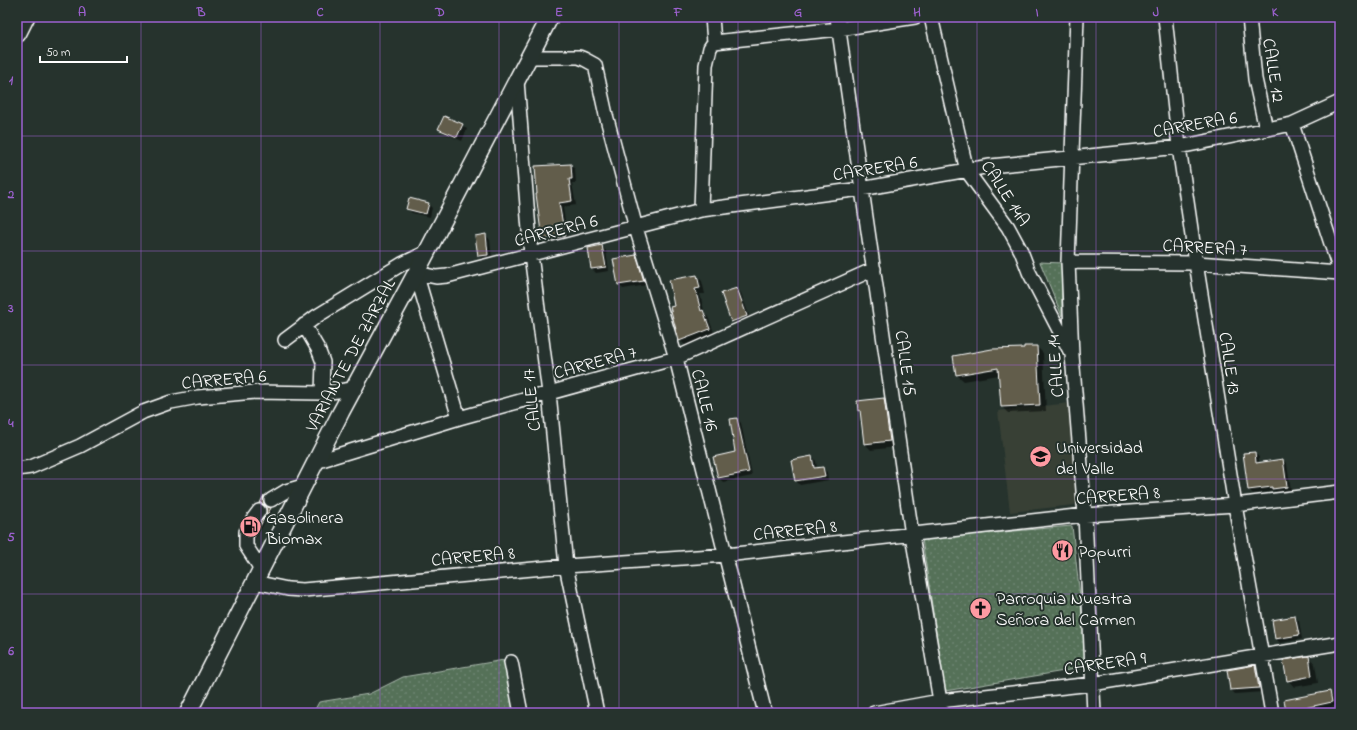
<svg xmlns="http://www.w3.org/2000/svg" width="1357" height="730" viewBox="0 0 1357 730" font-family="'Indie Flower',sans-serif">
<defs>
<pattern id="grass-dots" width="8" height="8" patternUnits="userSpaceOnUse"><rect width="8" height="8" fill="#547159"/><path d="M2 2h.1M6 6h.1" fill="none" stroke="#6e8672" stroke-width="1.8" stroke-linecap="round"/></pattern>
</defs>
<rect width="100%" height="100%" fill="#26332d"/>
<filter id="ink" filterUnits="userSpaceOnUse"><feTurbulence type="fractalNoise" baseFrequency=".025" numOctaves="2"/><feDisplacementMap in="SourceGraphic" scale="8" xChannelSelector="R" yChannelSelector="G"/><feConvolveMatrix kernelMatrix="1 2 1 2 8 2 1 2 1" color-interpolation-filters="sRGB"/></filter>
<g filter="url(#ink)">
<path fill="#384036" d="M1070,403L1082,504L1010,512L998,411Z"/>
<path fill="url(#grass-dots)" stroke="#aab8ac" d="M1040,262L1062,263V316Z
M1072,526L1088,667L945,691L922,539Z
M504,660L514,713H313L319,702L369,694L403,677Z"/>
<path fill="#0007" d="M462,125L467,129L462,141L444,133L439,129Z
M570,165L575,169L576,183H572L576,205L563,207L568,240L548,243L543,239Z
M428,204L432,208L430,217L412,213L407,209Z
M486,235L490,240L492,259L483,260L479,256Z
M602,246L606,251L609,271L596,273L592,269Z
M636,256L640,260L647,285L623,289L619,285L614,260Z
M697,276L702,281L705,294H700L705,314L708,317L715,335L686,346L680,340L675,307Z
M737,289L741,293L751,321L736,325L731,321Z
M1037,347L1043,353L1046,411L1008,413L1002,407L999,375L964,381L957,375Z
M884,399L890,405L896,447L871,450L865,444L862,413L859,410Z
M737,419L741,423L752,476L723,482L719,478L737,453Z
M1254,453L1259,457V463L1283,460L1287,464L1291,491L1277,493L1275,491L1253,494L1249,490L1244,454Z
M812,457L816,461L817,469L822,468L827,472L828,480L800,485L796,481L792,461Z
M264,497L266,498L265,506L261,503Z
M267,508L272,511L269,516L267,514Z
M265,518L266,520L256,538L255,531Z
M1295,617L1299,621L1302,639L1280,643L1276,639L1273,621Z
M1309,657L1315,664L1318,683L1294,687L1288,680Z
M1255,666L1259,670L1263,692L1235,694L1231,690Z
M1330,693L1334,697L1336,706L1302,713H1289L1287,711Z"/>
<path fill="#625d4b" stroke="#fff" d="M444,116L463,124L457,137L438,129Z
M571,164L572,179H569L572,201L559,203L565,236L542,240L536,194H537L535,166Z
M409,198L429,203L426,214L406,209Z
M486,234L488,255L478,256L475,236Z
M602,245L606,267L591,269L588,248Z
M636,255L644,281L618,285L613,259Z
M697,275L700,288L695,289L701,311L703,310L710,329L679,341L670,307L674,306L669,280Z
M737,288L747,316L731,322L721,293Z
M1024,346H1037L1040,405L1001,407L998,368L956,375L953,356L992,349L1024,348Z
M884,398L890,441L864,444L860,410L858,411L857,401Z
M737,418L749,472L718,478L713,457L735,452L730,419Z
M1255,452L1256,463L1283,459L1287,487L1272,489V487L1248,490L1243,453Z
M812,456L814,468L823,467L825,476L795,481L791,460Z
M264,495L263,500L264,504L267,507L271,508L267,515L266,508L263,504L260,503Z
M265,517L254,537V532L252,527L256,526Z
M1295,616L1299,635L1275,639L1272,620Z
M1309,656L1312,676L1287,681L1283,660Z
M1255,665L1259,688L1230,690L1227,670Z
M1330,691L1332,702L1286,712L1284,700Z"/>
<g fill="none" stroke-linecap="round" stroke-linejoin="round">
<defs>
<path id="minor" d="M837,17L912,535L942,713
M931,17L967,171L1008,227L1021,251L1029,272L1070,351
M1077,17L1068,262L1072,355L1085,515L1094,713
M1165,17L1179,147L1196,263L1235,505L1272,713
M1249,17L1255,79L1266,129
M714,42L839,29L915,17
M529,57H579L584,59L595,65L606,115L636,228L676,358L765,713
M517,81L531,255L549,393L566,566L597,713
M1292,124L1340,271
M701,210L706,65L710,48L714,42L712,17
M1068,262L1196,263L1340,273
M304,325L318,349L323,362L322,393
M285,340L317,316L402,264L427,252
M459,418L416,273L436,277L447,276L701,210L861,189L990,166L1179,147L1292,124L1340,102
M315,462L459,418L676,358L874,269
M17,469L31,467L80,446L143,412L171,402L198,397L255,392L322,393L353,389
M271,500L286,491L303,486
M253,519L259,511
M246,532V546L261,569
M254,582L288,589L303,590L566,566L726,555L1085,515L1235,505L1340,492
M511,662L521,713
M874,713L940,701L1092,684L1340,643"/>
<path id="major" d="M188,713L341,412L416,273L550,17"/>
<path id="highway" d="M17,33L25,17"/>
</defs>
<use href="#minor" stroke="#fff" stroke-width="16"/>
<use href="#major" stroke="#fff" stroke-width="19"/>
<use href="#highway" stroke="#fff" stroke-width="21"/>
<use href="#minor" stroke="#26332d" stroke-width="13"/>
<use href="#major" stroke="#26332d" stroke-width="16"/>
<use href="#highway" stroke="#26332d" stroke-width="18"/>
</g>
</g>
<path fill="none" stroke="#9c61cf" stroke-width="1" stroke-opacity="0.55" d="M141,17V713M261,17V713M380,17V713M499,17V713M619,17V713M738,17V713M858,17V713M977,17V713M1096,17V713M1216,17V713M17,136H1340M17,251H1340M17,365H1340M17,479H1340M17,594H1340"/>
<defs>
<symbol id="university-disc" viewBox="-11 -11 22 22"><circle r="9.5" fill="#ff9aa2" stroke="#26332d"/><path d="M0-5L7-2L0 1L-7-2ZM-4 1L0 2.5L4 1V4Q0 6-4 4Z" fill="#111"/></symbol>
<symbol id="fuel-disc" viewBox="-11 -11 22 22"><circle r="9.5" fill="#ff9aa2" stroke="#26332d"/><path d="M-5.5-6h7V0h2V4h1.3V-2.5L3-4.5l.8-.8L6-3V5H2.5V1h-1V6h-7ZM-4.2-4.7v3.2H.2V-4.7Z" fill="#111"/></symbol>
<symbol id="restaurant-disc" viewBox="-11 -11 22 22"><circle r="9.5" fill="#ff9aa2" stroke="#26332d"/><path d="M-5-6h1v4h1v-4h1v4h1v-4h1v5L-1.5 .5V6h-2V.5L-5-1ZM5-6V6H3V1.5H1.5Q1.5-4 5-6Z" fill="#111"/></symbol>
<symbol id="church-disc" viewBox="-11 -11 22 22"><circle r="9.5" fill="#ff9aa2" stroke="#26332d"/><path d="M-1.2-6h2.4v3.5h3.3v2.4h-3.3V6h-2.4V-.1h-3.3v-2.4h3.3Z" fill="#111"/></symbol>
</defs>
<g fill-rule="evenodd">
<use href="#university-disc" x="1028" y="444" width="25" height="25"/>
<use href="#fuel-disc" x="238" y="514" width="25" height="25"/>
<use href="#restaurant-disc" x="1050" y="538" width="25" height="25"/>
<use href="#church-disc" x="968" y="596" width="25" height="25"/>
</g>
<g text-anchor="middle" stroke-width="4" stroke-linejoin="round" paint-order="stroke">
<g font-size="18" fill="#fff" stroke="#26332d">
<text transform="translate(1274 70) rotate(81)" y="6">CALLE 12</text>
<text transform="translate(1195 124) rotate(-10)" y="6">CARRERA 6</text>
<text transform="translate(875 168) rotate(-9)" y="6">CARRERA 6</text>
<text transform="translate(1006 193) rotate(57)" y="6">CALLE 14A</text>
<text transform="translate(556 230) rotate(-14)" y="6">CARRERA 6</text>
<text transform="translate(1205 247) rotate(3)" y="6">CARRERA 7</text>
<text transform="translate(350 355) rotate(-62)" y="6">VARIANTE DE ZARZAL</text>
<text transform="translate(595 362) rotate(-15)" y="6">CARRERA 7</text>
<text transform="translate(906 363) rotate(82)" y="6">CALLE 15</text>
<text transform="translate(1230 363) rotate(81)" y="6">CALLE 13</text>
<text transform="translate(1055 366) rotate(-94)" y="6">CALLE 14</text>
<text transform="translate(224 379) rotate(-5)" y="6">CARRERA 6</text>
<text transform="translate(531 400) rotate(-96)" y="6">CALLE 17</text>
<text transform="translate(705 400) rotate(76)" y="6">CALLE 16</text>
<text transform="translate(1118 495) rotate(-4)" y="6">CARRERA 8</text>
<text transform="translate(795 530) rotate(-6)" y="6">CARRERA 8</text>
<text transform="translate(473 556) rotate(-5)" y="6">CARRERA 8</text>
<text transform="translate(1105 663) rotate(-8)" y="6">CARRERA 9</text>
</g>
<g font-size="18" fill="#fff" stroke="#26332d" text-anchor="start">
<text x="1056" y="453">Universidad<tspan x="1056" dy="21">del Valle</tspan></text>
<text x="266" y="523">Gasolinera<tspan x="266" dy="21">Biomax</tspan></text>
<text x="1078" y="557">Popurri</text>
<text x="996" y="604">Parroquia Nuestra<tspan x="996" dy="21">Señora del Carmen</tspan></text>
</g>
</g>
<rect width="1357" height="730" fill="none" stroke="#26332d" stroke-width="44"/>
<path d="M40 56v6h87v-6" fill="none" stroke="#ffffff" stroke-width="2"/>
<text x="46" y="56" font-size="12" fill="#ffffff" stroke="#26332d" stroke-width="3" paint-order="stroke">50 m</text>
<rect x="22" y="22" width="1313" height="686" fill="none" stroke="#9c61cf" stroke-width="1.5"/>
<g font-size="13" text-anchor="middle" font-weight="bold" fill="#9c61cf">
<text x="82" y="16">A</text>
<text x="201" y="16">B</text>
<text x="320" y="16">C</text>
<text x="440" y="16">D</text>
<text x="559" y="16">E</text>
<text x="678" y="16">F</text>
<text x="798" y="16">G</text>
<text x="917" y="16">H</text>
<text x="1037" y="16">I</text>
<text x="1156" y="16">J</text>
<text x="1275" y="16">K</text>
<text x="11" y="84">1</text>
<text x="11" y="198">2</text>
<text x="11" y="312">3</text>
<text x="11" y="427">4</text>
<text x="11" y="541">5</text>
<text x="11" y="655">6</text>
</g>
</svg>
